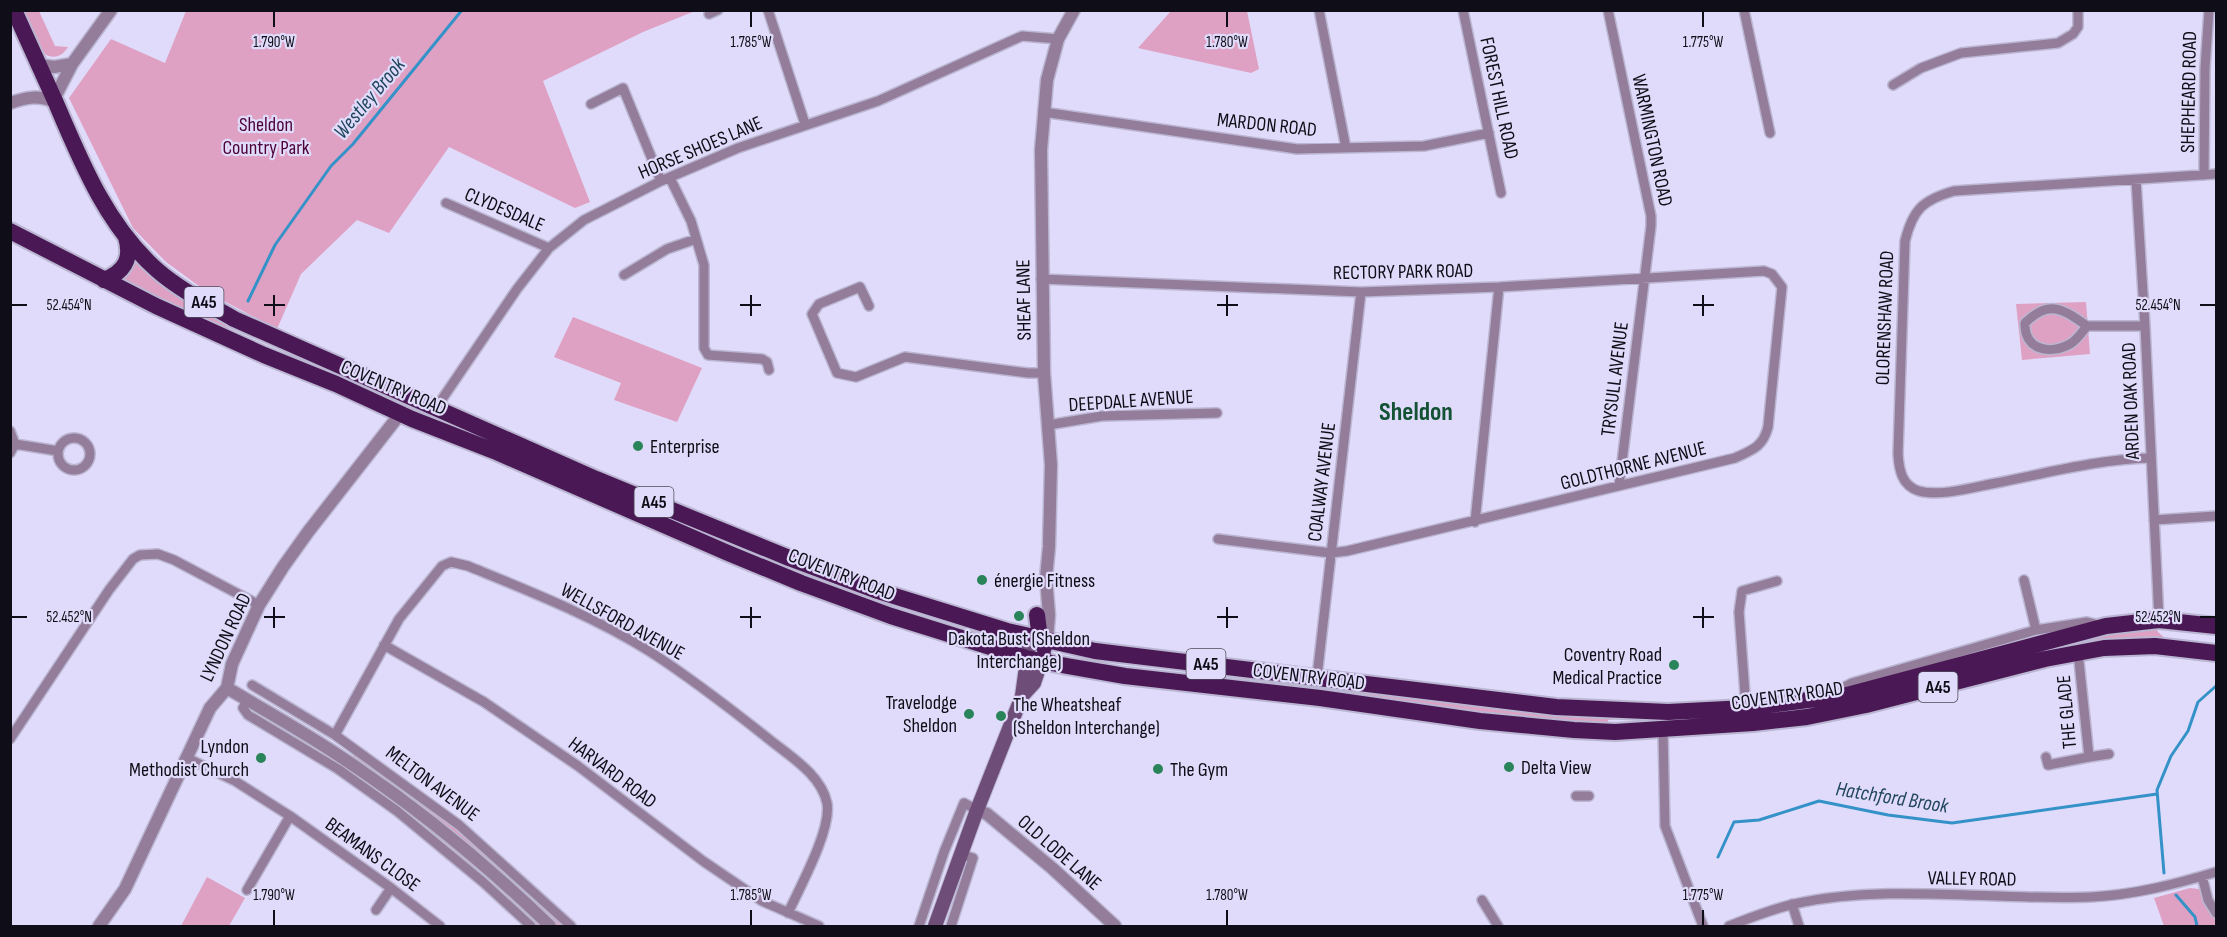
<svg xmlns="http://www.w3.org/2000/svg" width="2227" height="937" viewBox="0 0 2227 937" font-family="'Sofia Sans Condensed',sans-serif">
<rect width="100%" height="100%" fill="#e0dbfa"/>
<path fill="#dfa1c3" d="M25,11H39L55,46L68,47C62,56 56,59 46,55L37,43Z
M186,11H695L643,32L543,81L590,202L575,208L449,147L389,233L357,220L301,274L277,329L207,292L166,262L133,228L69,98L111,39L165,63Z
M1171,11H1247L1259,69L1251,73L1138,48Z
M139,259L239,336L123,282L122,278L134,260Z
M2086,302L2090,354L2022,360L2016,304Z
M573,317L702,368L677,422L614,400L621,383L554,357Z
M2156,628L2158,632L2166,639L1938,677L2095,634Z
M1321,684L1619,716V719L1608,720V726L1558,724L1338,692L1324,687Z
M252,708L367,779L455,846L545,926H535L439,841L252,714L250,710Z
M353,754H355L451,823L566,926H557L520,890L353,758Z
M207,877L245,898L229,926H181Z
M2190,888L2199,889C2204,900 2216,916 2216,926H2164L2154,898Z"/>
<g fill="none" stroke-linecap="round" stroke-linejoin="round">
<path stroke="#3492c8" stroke-width="3" d="M248,301L275,245L331,166L353,144L462,10
M1718,857L1734,822L1759,820L1819,801L1888,815L1952,823L2157,794
M2164,873L2157,790L2171,756L2188,731L2198,702L2216,686
M2176,895L2195,917L2197,926"/>
<defs>
<path id="minor" d="M768,10L805,124
M1319,10L1346,148
M1463,10L1501,193
M1608,10L1651,216V226L1619,486
M1744,10L1770,133
M709,14L718,10
M1893,85L1921,68L1961,53L2058,43L2073,34L2078,27V10
M591,104L623,88L661,181
M1043,112L1297,149L1424,146L1489,133
M2204,175L2205,68L2209,10
M670,178L691,221L704,265V348L708,355L762,359L767,362L769,370
M2136,180L2145,326L2159,620
M446,203L549,248
M624,275L667,249L696,239
M1041,279L1361,292L1499,287L1764,271L1772,274L1782,287L1768,427C1763,447 1752,450 1735,458L1347,551L1331,553L1218,539
M869,306L860,287L819,304L812,314L837,373L856,377L905,357L1028,373H1044
M2087,326C2063,309 2049,299 2025,323C2024,350 2050,355 2070,344C2077,340 2082,332 2087,326H2145
M436,408L517,289L549,248L584,220L661,181L738,148L878,101L1022,36L1058,39
M1048,425L1102,416L1217,413
M10,431L15,444L10,453
M58 454a16 16 0 1 1 32 0a16 16 0 1 1-32 0Z
M15,444L58,451
M2151,458C2099,459 2047,473 1996,483C1975,487 1940,497 1919,491C1902,486 1899,470 1898,454L1905,241C1913,209 1923,200 1954,191L2216,174
M2154,520L2216,516
M1475,522L1499,287
M2024,580L2036,630
M384,645L484,702L578,766L703,861L762,901L819,926
M1317,677L1361,292
M252,685L335,735L459,825L571,926
M1835,692L1852,683L2036,630L2087,622L2099,625
M247,700L243,708L248,715L338,769L397,811L483,882L531,926
M1746,708L1739,612L1742,591L1777,581
M1663,730L1665,826L1703,926
M335,735L399,619L442,566L451,562L468,566C529,591 593,616 649,651C691,678 731,709 770,740C791,757 821,775 827,803C832,829 800,887 788,913
M10,739L109,590L133,559L140,555L158,554L174,560L259,605
M2046,757L2048,765L2089,757L2078,652
M2089,757L2109,754
M187,758L235,781L290,816L391,888L440,926
M1576,796H1589
M2202,876L2208,900L2216,913
M247,890L290,816
M1482,900L1498,926
M1792,904L1799,926
M376,910L391,888
M919,926L944,852L964,803L977,810
M951,926L973,858L960,854
M1729,926C1750,918 1772,909 1794,904C1890,883 1994,901 2091,897C2134,895 2176,884 2216,872"/>
<path id="tertiary" d="M40,65L54,67L72,64
M54,99L72,64L111,10
M10,103C27,97 39,95 55,102
M1047,640L1049,615L1046,578L1049,547L1051,465L1044,373L1041,150L1047,80L1058,39L1074,10
M227,688C266,711 306,733 344,759C418,808 487,865 550,926
M977,810L987,814L1052,868L1115,926
M99,926L125,889L210,708L227,688L232,664L259,605L283,567L308,532L400,414"/>
<path id="secondary" d="M1022,696L1034,683L1044,653
M935,926L977,810L1022,696L1030,638"/>
<path id="trunk" d="M14,10C28,41 42,72 56,103C81,162 107,226 157,270C180,290 208,304 234,319L596,479L789,558L875,590L1007,631L1095,651L1556,707L1668,712L1746,708L1847,695L2106,626L2159,620L2216,626
M10,231L156,306L264,355L336,384L412,419L494,451L728,553L801,583L891,616L1026,658L1067,666L1125,676L1320,698L1480,721L1574,730L1615,732L1753,723L1807,717L1866,705L2045,659L2104,648L2155,646L2216,653
M104,280C126,271 132,258 126,237
M1037,615L1040,639L1044,647"/>
</defs>
<use href="#minor" stroke="#bab6d1" stroke-width="12"/>
<use href="#tertiary" stroke="#bab6d1" stroke-width="15"/>
<use href="#secondary" stroke="#bab6d1" stroke-width="16"/>
<use href="#trunk" stroke="#bab6d1" stroke-width="20"/>
<use href="#minor" stroke="#947c9b" stroke-width="9"/>
<use href="#tertiary" stroke="#947c9b" stroke-width="12"/>
<use href="#secondary" stroke="#6f4d79" stroke-width="14"/>
<use href="#trunk" stroke="#4a1855" stroke-width="16"/>
</g>
<path fill="none" stroke="#0f0d17" stroke-width="2" d="M274,12V27M751,12V27M1227,12V27M1703,12V27M274,295V316M751,295V316M1227,295V316M1703,295V316M12,305H27M264,305H285M740,305H761M1217,305H1238M1693,305H1714M2200,305H2215M274,607V628M751,607V628M1227,607V628M1703,607V628M12,617H27M264,617H285M740,617H761M1217,617H1238M1693,617H1714M2200,617H2215M274,910V925M751,910V925M1227,910V925M1703,910V925"/>
<g fill="#2a8459" stroke="#e0dbfa" stroke-width="2">
<circle cx="638" cy="446" r="6"/>
<circle cx="982" cy="580" r="6"/>
<circle cx="1019" cy="616" r="6"/>
<circle cx="1674" cy="665" r="6"/>
<circle cx="969" cy="714" r="6"/>
<circle cx="1001" cy="716" r="6"/>
<circle cx="261" cy="758" r="6"/>
<circle cx="1509" cy="767" r="6"/>
<circle cx="1158" cy="769" r="6"/>
</g>
<g text-anchor="middle" stroke-width="4.5" stroke-linejoin="round" paint-order="stroke">
<g fill="#e0dbfa" stroke="#4e4b5b" stroke-width="1.5">
<rect x="184.5" y="287" width="39" height="30" rx="4.5"/>
<rect x="634.5" y="487" width="39" height="30" rx="4.5"/>
<rect x="1186.5" y="649" width="39" height="30" rx="4.5"/>
<rect x="1918.5" y="672" width="39" height="30" rx="4.5"/>
</g>
<g font-size="18" font-weight="bold" fill="#0f0d17">
<text x="204" y="308">A45</text>
<text x="654" y="508">A45</text>
<text x="1206" y="670">A45</text>
<text x="1938" y="693">A45</text>
</g>
<g font-size="20" fill="#0f0d17" stroke="#e0dbfa">
<text transform="translate(2188 92) rotate(-89)" y="7">SHEPHEARD ROAD</text>
<text transform="translate(1500 98) rotate(78)" y="7">FOREST HILL ROAD</text>
<text transform="translate(1267 124) rotate(6)" y="7">MARDON ROAD</text>
<text transform="translate(1653 140) rotate(78)" y="7">WARMINGTON ROAD</text>
<text transform="translate(700 147) rotate(-23)" y="7">HORSE SHOES LANE</text>
<text transform="translate(505 209) rotate(23)" y="7">CLYDESDALE</text>
<text transform="translate(1403 271) rotate(-1)" y="7">RECTORY PARK ROAD</text>
<text transform="translate(1023 300) rotate(-91)" y="7">SHEAF LANE</text>
<text transform="translate(1884 318) rotate(-88)" y="7">OLORENSHAW ROAD</text>
<text transform="translate(1614 379) rotate(-83)" y="7">TRYSULL AVENUE</text>
<text transform="translate(394 387) rotate(23)" y="7">COVENTRY ROAD</text>
<text transform="translate(1131 400) rotate(-4)" y="7">DEEPDALE AVENUE</text>
<text transform="translate(2130 401) rotate(-92)" y="7">ARDEN OAK ROAD</text>
<text transform="translate(1633 465) rotate(-14)" y="7">GOLDTHORNE AVENUE</text>
<text transform="translate(1321 482) rotate(-83)" y="7">COALWAY AVENUE</text>
<text transform="translate(842 574) rotate(21)" y="7">COVENTRY ROAD</text>
<text transform="translate(623 621) rotate(29)" y="7">WELLSFORD AVENUE</text>
<text transform="translate(225 637) rotate(-65)" y="7">LYNDON ROAD</text>
<text transform="translate(1309 676) rotate(7)" y="7">COVENTRY ROAD</text>
<text transform="translate(1787 695) rotate(-8)" y="7">COVENTRY ROAD</text>
<text transform="translate(2066 712) rotate(-95)" y="7">THE GLADE</text>
<text transform="translate(613 772) rotate(37)" y="7">HARVARD ROAD</text>
<text transform="translate(433 783) rotate(37)" y="7">MELTON AVENUE</text>
<text transform="translate(1060 852) rotate(41)" y="7">OLD LODE LANE</text>
<text transform="translate(373 854) rotate(36)" y="7">BEAMANS CLOSE</text>
<text transform="translate(1972 878) rotate(1)" y="7">VALLEY ROAD</text>
</g>
<g font-size="20" fill="#4d0036" stroke="#e0dbfa">
<text x="266" y="131">Sheldon<tspan x="266" dy="23">Country Park</tspan></text>
</g>
<g font-size="20" fill="#0f0d17" stroke="#e0dbfa" text-anchor="start">
<text x="650" y="453">Enterprise</text>
<text x="994" y="587">énergie Fitness</text>
<text x="1019" y="645" text-anchor="middle">Dakota Bust (Sheldon<tspan x="1019" dy="23">Interchange)</tspan></text>
<text x="1662" y="661" text-anchor="end">Coventry Road<tspan x="1662" dy="23">Medical Practice</tspan></text>
<text x="957" y="709" text-anchor="end">Travelodge<tspan x="957" dy="23">Sheldon</tspan></text>
<text x="1013" y="711">The Wheatsheaf<tspan x="1013" dy="23">(Sheldon Interchange)</tspan></text>
<text x="249" y="753" text-anchor="end">Lyndon<tspan x="249" dy="23">Methodist Church</tspan></text>
<text x="1521" y="774">Delta View</text>
<text x="1170" y="776">The Gym</text>
</g>
<g font-size="21" font-style="italic" fill="#20465e" stroke="#e0dbfa">
<text transform="translate(369 98) rotate(-50)" y="7">Westley Brook</text>
<text transform="translate(1892 797) rotate(9)" y="7">Hatchford Brook</text>
</g>
<g font-size="26" font-weight="bold" fill="#135235" stroke="#e0dbfa">
<text x="1416" y="420">Sheldon</text>
</g>
</g>
<g font-size="15" text-anchor="middle" fill="#0f0d17" stroke="#e0dbfa" stroke-width="4.5" stroke-linejoin="round" paint-order="stroke">
<text x="274" y="47">1.790°W</text>
<text x="751" y="47">1.785°W</text>
<text x="1227" y="47">1.780°W</text>
<text x="1703" y="47">1.775°W</text>
<text x="69" y="310">52.454°N</text>
<text x="2158" y="310">52.454°N</text>
<text x="69" y="622">52.452°N</text>
<text x="2158" y="622">52.452°N</text>
<text x="274" y="900">1.790°W</text>
<text x="751" y="900">1.785°W</text>
<text x="1227" y="900">1.780°W</text>
<text x="1703" y="900">1.775°W</text>
</g>
<rect width="2227" height="937" fill="none" stroke="#0f0d17" stroke-width="24"/>
</svg>
